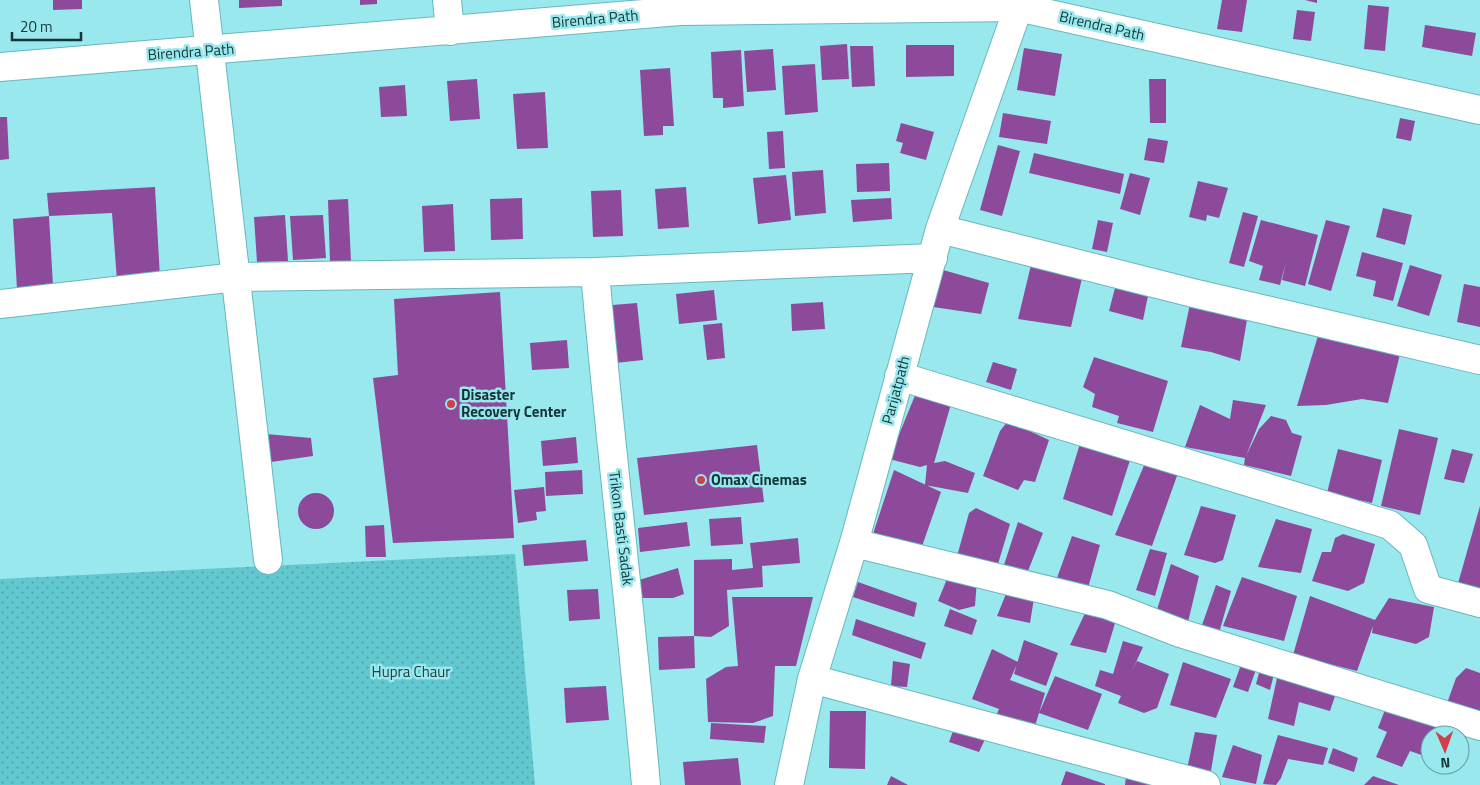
<svg xmlns="http://www.w3.org/2000/svg" width="1480" height="785" viewBox="0 0 1480 785" font-family="'Titillium Web',sans-serif">
<defs>
<pattern id="park-dots" width="8" height="8" patternUnits="userSpaceOnUse" patternTransform="scale(1.25)"><rect width="8" height="8" fill="#62c8cf"/><path d="M2 2h.1M6 6h.1" fill="none" stroke="#50a3a9" stroke-width="1.8" stroke-linecap="round"/></pattern>
</defs>
<rect width="100%" height="100%" fill="#99e8ed"/>
<path fill="url(#park-dots)" d="M515,554L535,785H0V579Z"/>
<path fill="#8d499a" d="M53,0H82V9L53,10Z
M239,0H282V6L239,8Z
M360,0H377V4L360,5Z
M1222,0H1247L1242,32L1217,29Z
M1305,0H1317V3Z
M1368,5L1389,7L1385,51L1364,49Z
M1297,10L1315,12L1311,41L1293,39Z
M1425,25L1476,33L1472,56L1422,47Z
M847,44L849,79L822,80L820,46Z
M906,45H954V76L906,77Z
M850,46H873L875,86L852,87Z
M1024,48L1062,54L1055,96L1017,90Z
M773,49L776,90L747,92L744,51Z
M741,50L744,106L723,108V98H713L711,52Z
M815,64L818,112L785,115L782,66Z
M670,68L674,126H663V135L644,136L640,70Z
M477,79L480,119L450,121L447,81Z
M1149,79H1166V123H1150Z
M405,85L407,116L381,117L379,87Z
M545,92L548,148L517,149L513,94Z
M1003,113L1051,121L1047,144L999,137Z
M0,117H7L9,159L0,160Z
M1400,118L1415,121L1411,141L1396,138Z
M901,123L934,132L926,160L900,153L903,143L896,141Z
M783,131L785,168L769,169L767,132Z
M1148,138L1168,141L1164,163L1144,160Z
M998,145L1020,151L1002,216L980,210Z
M1034,153L1124,174L1120,194L1029,173Z
M889,163L890,191L857,192L856,164Z
M823,170L826,213L795,216L792,172Z
M1130,173L1150,178L1140,215L1120,209Z
M786,175L791,220L758,224L753,178Z
M1198,181L1228,188L1219,218L1207,215L1206,221L1189,217Z
M155,187L160,278L117,281L112,213L49,216L47,193Z
M686,187L689,227L658,229L655,189Z
M621,190L623,236L593,237L591,191Z
M522,198L523,239L491,240L490,199Z
M891,198L892,219L853,222L851,200Z
M348,199L351,261H330L328,200Z
M453,204L455,251L424,252L422,206Z
M1383,208L1412,215L1405,245L1376,237Z
M1243,212L1258,216L1244,267L1229,263Z
M285,215L288,261L257,262L254,217Z
M323,215L326,258L293,260L290,216Z
M49,216L53,286L17,289L13,219Z
M1098,220L1113,223L1107,252L1092,249Z
M1261,220L1318,235L1305,286L1282,280L1286,262L1280,285L1259,280L1263,266L1249,261Z
M1326,220L1350,226L1331,291L1308,284Z
M1362,252L1403,263L1393,301L1373,296L1376,281L1356,276Z
M1031,265L1082,278L1071,327L1018,319Z
M1410,265L1442,275L1429,316L1397,306Z
M943,270L989,283L981,314L933,307Z
M1116,284L1149,291L1143,320L1109,311Z
M1464,284L1480,287V327L1457,322Z
M714,290L717,320L679,324L676,294Z
M500,292L514,538L393,543L373,378L398,375L394,299Z
M1192,294L1248,314L1240,361L1211,352L1181,347Z
M823,302L825,329L792,331L791,304Z
M637,303L643,360L606,364L600,306Z
M722,323L725,358L707,360L703,325Z
M1320,329L1401,350L1388,403L1362,399L1326,405L1297,406Z
M567,340L569,368L532,370L530,343Z
M1094,357L1168,381L1153,432L1117,423L1119,416L1092,407L1095,394L1083,387Z
M993,362L1017,369L1011,390L986,382Z
M916,393L951,404L934,463L945,461L975,473L968,493L925,485L927,465L920,467L889,459Z
M1233,400L1266,405L1246,456L1259,429L1271,416L1286,420L1292,433L1302,436L1291,476L1244,465L1245,458L1185,447L1200,405L1230,419Z
M1008,421L1049,440L1035,482L1024,480L1018,490L983,476L1000,431Z
M1399,429L1438,438L1420,515L1381,506Z
M266,434L311,438L313,456L271,462Z
M576,437L578,463L543,466L541,441Z
M1082,437L1132,454L1112,516L1063,499Z
M757,445L764,502L644,515L637,458Z
M1338,449L1382,460L1372,503L1327,493Z
M1452,449L1473,454L1464,483L1444,479Z
M1145,463L1178,473L1152,546L1115,535Z
M582,470L583,494L546,496L545,472Z
M894,470L941,492L920,552L872,537Z
M544,487L546,511L536,512L537,520L518,523L514,490Z
M298 511a18 18 0 1 1 36 0a18 18 0 1 1-36 0Z
M1201,506L1236,515L1223,560L1215,563L1184,555Z
M1480,506V594L1457,587Z
M976,508L1010,524L998,564L956,560L969,513Z
M741,517L743,544L711,546L709,519Z
M1276,519L1312,529L1301,573L1258,567Z
M687,522L690,546L640,552L638,528Z
M1018,522L1043,533L1026,576L1002,571Z
M384,525L386,557H366L365,526Z
M1343,534L1375,544L1364,583L1348,591L1312,581L1322,552H1331L1335,538Z
M1072,536L1100,545L1088,588L1057,578Z
M798,538L800,563L762,566L763,587L727,590L729,626L711,637L694,636V560L732,559V570L753,568L750,543Z
M586,540L588,561L524,566L522,545Z
M1150,549L1167,553L1155,596L1136,590Z
M1171,564L1199,576L1188,622L1156,613Z
M678,568L684,594L673,598H638L636,581Z
M951,569L977,579L975,606L959,610L938,601Z
M1242,577L1297,596L1284,641L1223,626Z
M858,582L917,603L914,617L853,597Z
M1010,584L1035,592L1030,623L997,616Z
M1216,585L1231,591L1219,633L1201,628Z
M598,589L600,619L569,621L567,590Z
M1310,596L1375,620L1389,598L1434,607L1429,637L1416,644L1372,633L1373,626L1357,671L1293,655Z
M732,597H813L796,666H775L773,716L753,723L708,722L706,679L726,667L738,666Z
M950,609L977,620L972,635L944,626Z
M1087,609L1116,620L1106,653L1070,645Z
M856,619L926,643L921,659L852,635Z
M694,636L695,668L659,670L658,637Z
M1024,640L1058,653L1046,686L1014,674Z
M1123,641L1143,647L1132,671L1137,661L1169,674L1157,708L1144,713L1118,703L1121,696L1095,686L1100,670L1113,674Z
M992,649L1018,662L1010,680L1045,693L1039,713L1055,676L1102,694L1088,730L1039,713L1035,726L996,716L999,709L972,699Z
M1243,659L1258,664L1248,692L1233,687Z
M893,661L910,664L907,687L891,686Z
M1183,662L1231,679L1216,718L1170,705Z
M1262,662L1276,666L1270,690L1256,684Z
M1466,668L1480,673V716L1445,709L1456,678Z
M1279,669L1337,690L1330,711L1299,702L1294,726L1268,719Z
M606,686L609,720L566,723L564,688Z
M1388,702L1464,727L1461,735H1430V758L1410,751L1402,767L1376,757L1387,732L1378,728Z
M830,711H866L865,769L829,768Z
M711,723L766,726L764,743L710,739Z
M956,723L988,733L979,752L949,742Z
M1195,732L1217,735L1211,771L1187,769Z
M1278,735L1328,748L1323,765L1288,759L1281,778L1276,785L1263,784Z
M1233,745L1262,755L1256,784L1222,777Z
M1333,748L1358,758L1354,772L1328,763Z
M738,758L741,785H685L683,762Z
M1066,771L1105,784V785H1061Z
M891,776L908,785H887Z
M1126,776L1152,781V785H1125Z
M1373,776L1399,785H1364Z"/>
<g fill="none" stroke-linecap="round" stroke-linejoin="round">
<defs>
<path id="minor" d="M204,0L268,560
M447,0L450,31
M0,67L680,11L1018,7L1480,110
M940,229L1193,293L1480,360
M595,272C610,443 631,614 646,785
M0,304L236,277L595,272L933,258
M899,376L1390,525L1413,545L1428,589L1480,603
M854,543L1108,605L1180,633L1480,726
M812,679L1206,785
M789,785L812,679L854,543L940,229L1021,0"/>
</defs>
<use href="#minor" stroke="#68b7bc" stroke-width="30"/>
<use href="#minor" stroke="#fff" stroke-width="28"/>
</g>
<g fill="#d04049" stroke="#99e8ed" stroke-width="2">
<circle cx="451" cy="404" r="5"/>
<circle cx="701" cy="480" r="5"/>
</g>
<g text-anchor="middle" stroke-width="5" stroke-linejoin="round" paint-order="stroke">
<g font-size="15" fill="#153638" stroke="#99e8ed">
<text transform="translate(595 19) rotate(-5)" y="5">Birendra Path</text>
<text transform="translate(1102 26) rotate(13)" y="5">Birendra Path</text>
<text transform="translate(191 52) rotate(-4)" y="5">Birendra Path</text>
<text transform="translate(896 390) rotate(-75)" y="5">Parijatpath</text>
<text transform="translate(621 528) rotate(83)" y="5">Trikon Basti Sadak</text>
</g>
<g font-size="15" font-weight="bold" fill="#153638" stroke="#99e8ed" text-anchor="start">
<text x="461" y="400">Disaster<tspan x="461" dy="17">Recovery Center</tspan></text>
<text x="711" y="485">Omax Cinemas</text>
</g>
<g font-size="15" fill="#223f41" stroke="#99e8ed">
<text x="411" y="677">Hupra Chaur</text>
</g>
</g>
<g transform="translate(1445 750) rotate(178)"><circle r="24" fill="#99e8ed" stroke="#64a1a5"/>
<path d="M0-4L9 19L0 12L-9 19Z" fill="#d04049"/>
<text y="-8" font-size="14" font-weight="bold" text-anchor="middle" fill="#153638">N</text>
</g>
<path d="M12 32v8h69v-8" fill="none" stroke="#153638" stroke-width="2.5"/>
<text x="20" y="32" font-size="15" fill="#153638" stroke="#99e8ed" stroke-width="4" paint-order="stroke">20 m</text>
</svg>
